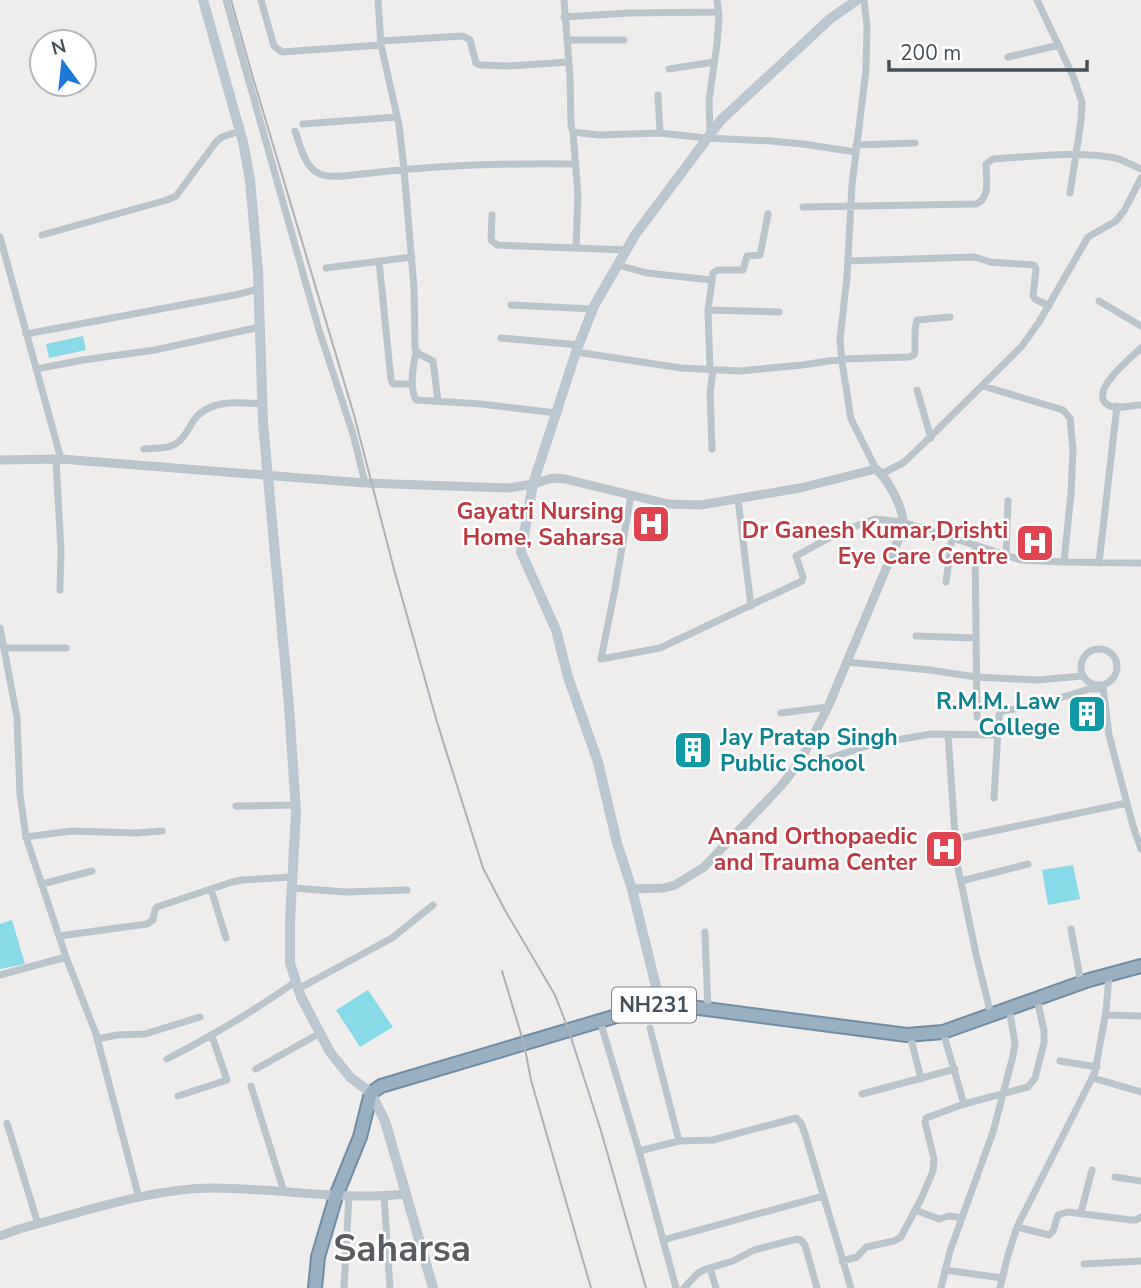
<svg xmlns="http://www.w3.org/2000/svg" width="1141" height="1288" viewBox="0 0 1141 1288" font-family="'Nunito Sans',sans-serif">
<rect width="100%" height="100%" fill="#efecec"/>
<path fill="#88dae9" d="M83,336L86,350L49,358L46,344Z
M1073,865L1080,899L1048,905L1042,870Z
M12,920L25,964L0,969V924Z
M368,990L393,1027L360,1047L336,1010Z"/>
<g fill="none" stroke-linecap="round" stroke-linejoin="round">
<defs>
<path id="trunk" d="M315,1288L318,1257L336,1196L360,1137L371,1093L381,1086L660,1003L907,1035L943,1032L1089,980L1141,966"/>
</defs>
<use href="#trunk" stroke="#708da6" stroke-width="16"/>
<path stroke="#bac4cb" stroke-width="7" d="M226,0L319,330L353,434L365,483
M261,0L274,46L282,52L381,45
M378,0L381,45L399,125L404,169L414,288L415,349L419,354L433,361L438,401
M564,0L570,76L571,126L573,132L599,135L660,133L706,138L771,141L803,144L856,152
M864,0L867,26L866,70L852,185L847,276L840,340L842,362L851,419L876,469
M1037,0L1073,76L1082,102L1081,121L1070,193
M564,17L629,13L718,12
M567,40H624
M381,41L463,36L470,40L476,63L480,65L510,66L568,62
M1008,57L1059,45
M669,69L714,62
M658,95L660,133
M303,124L397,117
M295,131C300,144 304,166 318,173C331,180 357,174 371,173C439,165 508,163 576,164
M573,132L578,195L576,248
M710,133L709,100L717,44L719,16L717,0
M856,145L915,143
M803,207L976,204C991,198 986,178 986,164L993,159C1028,157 1076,151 1110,157C1121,158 1131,165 1141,169
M492,215L491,240L497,245L627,250
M42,235L167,200L176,196L216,142L222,137L240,131
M0,237L61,459
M379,261L391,380L393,384H412
M848,261L975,257L990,262L1034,265L1036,269L1033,296L1035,299L1049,306
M618,265L647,273L712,280
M326,268L412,257
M1099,301L1141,326
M511,305L593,309
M708,310L779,312
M26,334L235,295L258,289
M501,338L579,345
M1141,348C1133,356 1087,392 1108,405C1116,410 1132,405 1141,405
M416,352C413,366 409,387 416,400L481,404L556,413
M576,352L681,368L740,371L802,365L842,359L909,357L914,355L915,352V329L917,320L950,317
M36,369L83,360L155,350L260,327
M710,370L708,310L713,273L718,270H743L747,256L760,255L768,214
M983,386L1063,410L1070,418L1073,450L1071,493L1064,562
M917,390L931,438
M144,449C154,448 169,449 177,443C185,438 189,427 194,420C209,399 239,402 262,404
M712,449L710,393L713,370
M56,460L61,551L60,590
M881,474L903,463L916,451L1022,346L1039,322L1088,237L1116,221L1124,211L1141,178
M631,495L615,589L601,659L660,648L802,581L803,577L796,556L840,532L875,519L903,522L1021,560L1064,562L1141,563
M738,499L751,606
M975,545L977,717
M1006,554L1008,501
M1099,563L1117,406
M946,582L952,537
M0,628L17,717L20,795L26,837L66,957L96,1034L139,1198
M916,636L975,638
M4,648H66
M1081 667a18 18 0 1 1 36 0a18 18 0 1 1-36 0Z
M847,662L930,670L976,677L1016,679L1037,680L1083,676
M1103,687L1109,735L1133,826L1141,849
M781,713L828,707
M948,735L957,863L976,954L991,1015
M799,763L827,759L873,744L931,734L998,735
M994,798L999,715L1001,711L1034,706L1089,689H1103
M236,806L296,805
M26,837L71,831L136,833L162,831
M955,839L1127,803
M961,881L1028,864
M42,884L92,871
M292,888L346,892L407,890
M211,889L226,938
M1071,929L1081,983
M705,932L708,1009
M59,936L147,924L153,920L155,910L157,907L232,882L242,880L292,877
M0,975L66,957
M298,989L392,938L433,905
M1106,1015L1141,1016
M600,1021L639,1151L676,1288
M650,1028L679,1141
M943,1032L964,1104
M910,1035L921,1079
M97,1039L117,1035L145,1034L200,1017
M167,1059C212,1036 254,1011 295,982
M1060,1061L1097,1067
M256,1069L320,1033
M1093,1078L1141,1092
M251,1086L284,1192
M862,1094L955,1069
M178,1096L227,1080L212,1036
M7,1123L38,1224
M639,1151L679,1141L713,1140L796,1118L801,1123L805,1134L851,1288
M1115,1177L1141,1181
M384,1195L390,1288
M915,1210L939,1219L949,1216L962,1218
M1081,1212L1092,1170
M1017,1227L1049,1235L1053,1231L1058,1215L1068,1212L1131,1220H1136L1141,1217
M663,1240L823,1196
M842,1261L857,1257L866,1247L894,1241L901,1237L922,1197L933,1171L934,1159L925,1122L926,1118L964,1104L1028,1087L1035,1078L1044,1043V1031L1037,999
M1084,1264L1141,1261
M710,1268L716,1288
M945,1270L1002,1278
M344,1288L349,1195
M684,1288L698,1273L706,1269L733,1261L754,1250L797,1239L801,1240L805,1245L817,1288
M941,1288L950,1251L993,1132L1013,1056L1015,1043L1009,1008
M1000,1288L1008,1255L1017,1227L1095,1072L1106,1011L1109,975"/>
<path stroke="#bac4cb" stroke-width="9" d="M0,460L61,459L365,483L508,488L533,484L553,478L565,479L668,504L701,505L800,488L876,469C887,478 903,507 903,522C903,523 901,532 901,533L828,707L799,763L781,786L704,867L675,885L664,888L632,889
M0,1236L19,1229C79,1213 152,1188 213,1188C277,1188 341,1201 405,1194"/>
<path stroke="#bac6d0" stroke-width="10" d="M203,0L243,142L250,180L258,271L263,423L289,706L296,812L290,921V963L301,997L330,1052L350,1077L371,1093L385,1121L433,1288
M660,1003L632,889L617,843L598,762L568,677L556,630L521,552L533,484L576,352L594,306L635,235L721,120L830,19L857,0"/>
<use href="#trunk" stroke="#98b0c2" stroke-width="12"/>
<path stroke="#aeb2b6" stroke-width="2" d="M231,0L253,78L354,415L395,573L437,722L483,868L506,912L555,995L569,1031L601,1131L646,1288
M502,971L524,1044L531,1080L591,1288"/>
</g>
<defs>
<symbol id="hospital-square" viewBox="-11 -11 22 22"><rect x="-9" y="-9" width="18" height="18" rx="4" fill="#e0444e" stroke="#fff"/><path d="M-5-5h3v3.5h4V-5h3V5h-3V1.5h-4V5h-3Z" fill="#fff"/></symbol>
<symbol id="building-square" viewBox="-11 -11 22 22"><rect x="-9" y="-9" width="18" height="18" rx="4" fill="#0f9aa8" stroke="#fff"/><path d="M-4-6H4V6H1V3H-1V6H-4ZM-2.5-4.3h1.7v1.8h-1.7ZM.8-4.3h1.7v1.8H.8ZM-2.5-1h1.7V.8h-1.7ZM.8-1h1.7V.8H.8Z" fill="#fff"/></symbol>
</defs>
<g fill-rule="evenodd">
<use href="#hospital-square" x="629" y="502" width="44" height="44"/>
<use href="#hospital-square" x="1013" y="521" width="44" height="44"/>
<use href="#building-square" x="1065" y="692" width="44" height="44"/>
<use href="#building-square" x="671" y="728" width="44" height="44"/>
<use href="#hospital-square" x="922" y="827" width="44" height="44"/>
</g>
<g text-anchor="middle" stroke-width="5" stroke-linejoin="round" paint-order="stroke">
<rect fill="#fff" stroke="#7d848b" stroke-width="2" x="612" y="987.5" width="84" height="35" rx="5"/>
<g font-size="21" font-weight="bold" fill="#455059">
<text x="654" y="1012">NH231</text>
</g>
<g font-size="23" font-weight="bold" fill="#be3a42" stroke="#fff" text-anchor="end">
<text x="624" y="519">Gayatri Nursing<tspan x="624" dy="26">Home, Saharsa</tspan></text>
<text x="1008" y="538">Dr Ganesh Kumar,Drishti<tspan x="1008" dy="26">Eye Care Centre</tspan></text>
<text x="917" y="844">Anand Orthopaedic<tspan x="917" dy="26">and Trauma Center</tspan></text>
</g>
<g font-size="23" font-weight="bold" fill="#0d838f" stroke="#fff" text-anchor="end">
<text x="1060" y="709">R.M.M. Law<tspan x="1060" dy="26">College</tspan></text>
<text x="720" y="745" text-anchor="start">Jay Pratap Singh<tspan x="720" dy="26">Public School</tspan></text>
</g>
<g font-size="37" font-weight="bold" fill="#595d61" stroke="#fff">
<text x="402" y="1261">Saharsa</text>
</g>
</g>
<g transform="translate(63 63) rotate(345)"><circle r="33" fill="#ffffff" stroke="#b5b9bd" stroke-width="2"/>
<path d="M0-5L12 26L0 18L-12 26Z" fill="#1d79d7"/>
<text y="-10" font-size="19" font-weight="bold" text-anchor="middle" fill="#455059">N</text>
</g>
<path d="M889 60v10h198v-10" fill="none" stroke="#455059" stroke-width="3.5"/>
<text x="900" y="60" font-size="21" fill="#455059" stroke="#ffffff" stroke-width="5" paint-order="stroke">200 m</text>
</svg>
